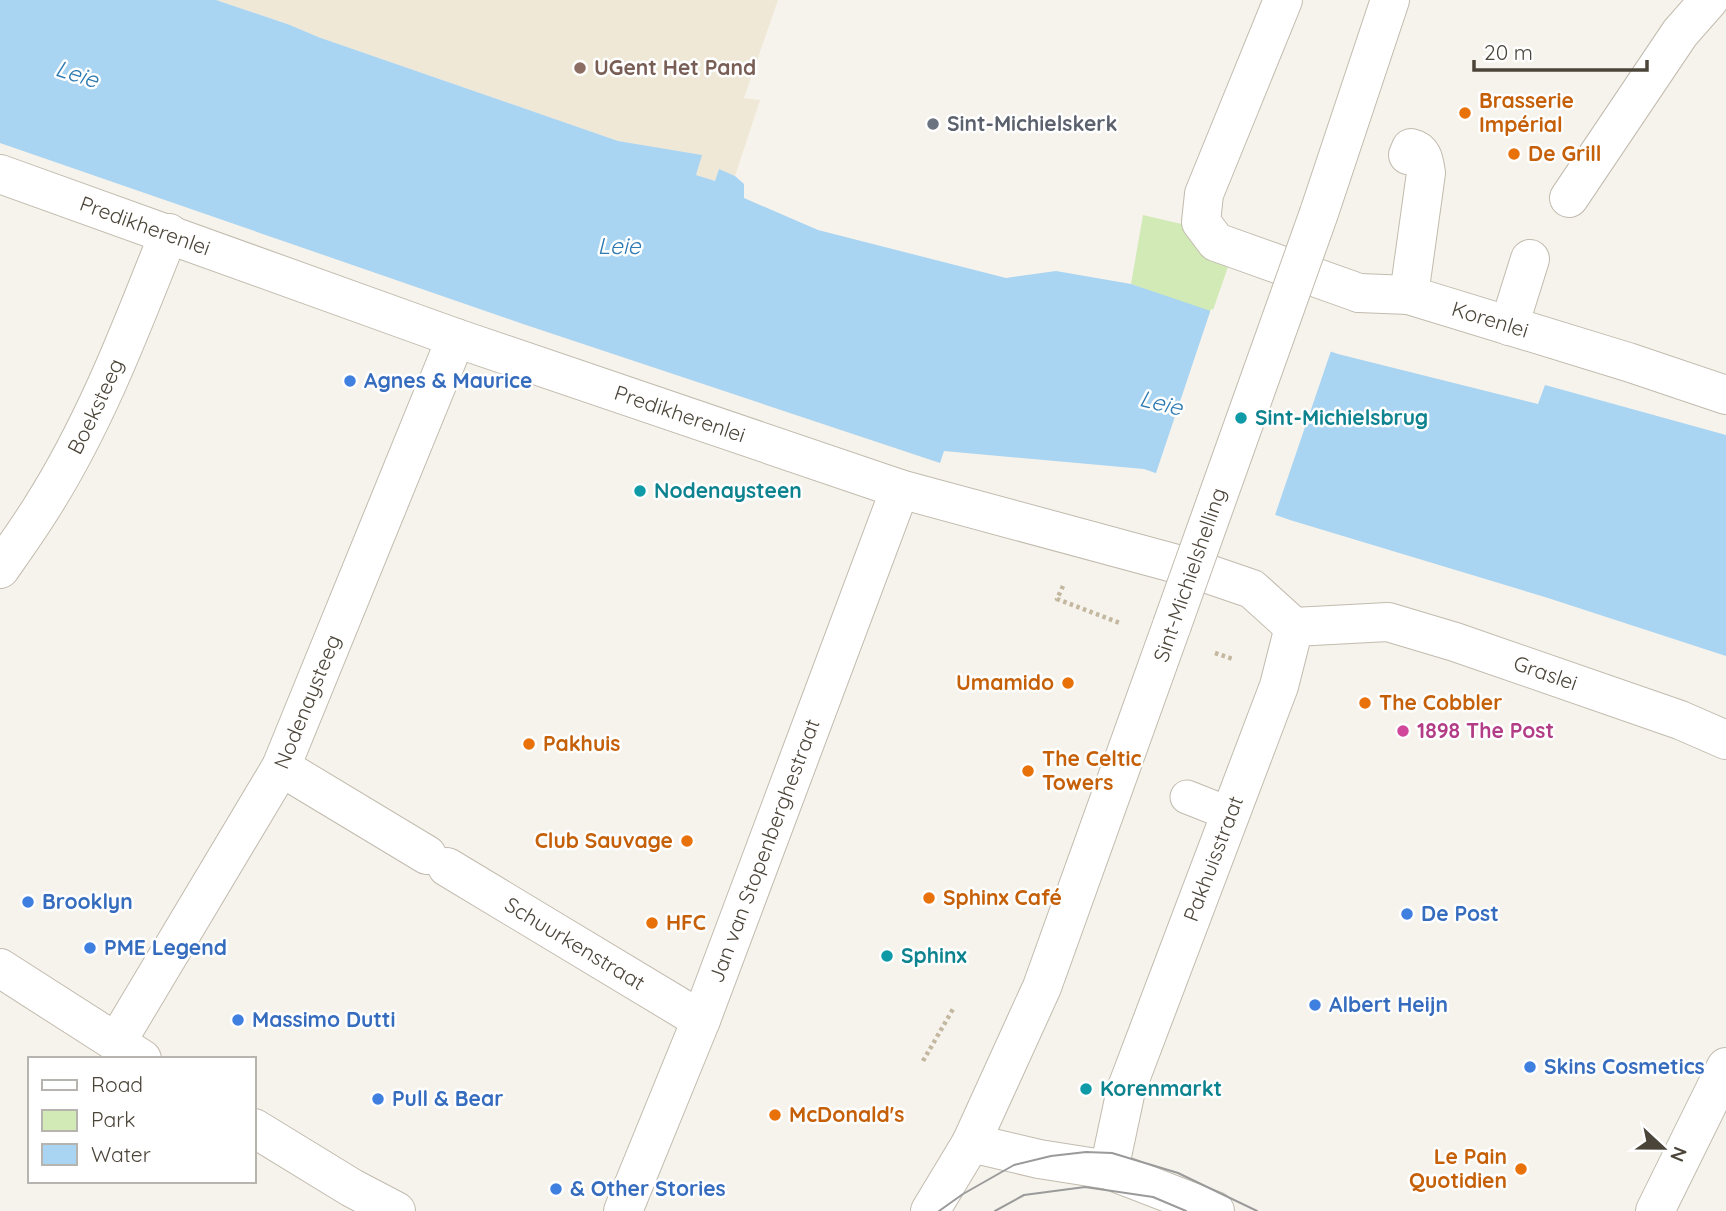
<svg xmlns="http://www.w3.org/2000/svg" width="1726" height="1211" viewBox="0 0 1726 1211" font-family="Quicksand,sans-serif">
<rect width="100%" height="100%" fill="#f6f3ec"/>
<path fill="#efe8d6" d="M216,0H778L744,98L760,100L735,176L719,170L715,181L696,175L701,155L618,141L318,37L290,25Z"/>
<path fill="#d2eab5" d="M1143,215L1190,226L1231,258L1212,313L1131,284Z"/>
<path fill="#a9d4f2" d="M0,0H216L290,25L318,37L618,141L702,155L696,175L715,181L719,169L735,176L744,184V198L818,230L1006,278L1056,271L1131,284L1338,354L1538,404L1545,385L1726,435V656L1548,598L1290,520L1144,469L944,451L940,463L523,324L0,143Z"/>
<path fill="#f6f3ec" d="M1211,309L1332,348L1274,518L1155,476Z"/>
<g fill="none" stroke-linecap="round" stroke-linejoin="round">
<defs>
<path id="service" d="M1187,797L1230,814"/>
<path id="pedestrian" d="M1283,0L1204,194L1201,222L1216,242L1359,293"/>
<g id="minor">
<path id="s1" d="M1408,155L1411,148C1424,151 1424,162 1426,173L1409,295L1628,362L1726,395"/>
<path id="s2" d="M0,174L456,338L900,489L1188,567L1252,589L1294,627L1388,622L1455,642L1680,720L1726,740"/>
<path d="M1569,198L1680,33L1709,0"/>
<path d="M1319,213L1390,0"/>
<path d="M1359,293L1409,295"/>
<path d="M1509,326L1530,259"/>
<path id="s3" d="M0,569C14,549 29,528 42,507C96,422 132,326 169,233"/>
<path d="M281,767L427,855"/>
<path id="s4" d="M447,867L701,1020"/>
<path d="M0,968L142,1059"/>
<path id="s5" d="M116,1043L281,767L456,338"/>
<path d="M254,1128L352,1188L396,1211"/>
<path d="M971,1143L1039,1159L1109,1170L1215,1211"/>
<path id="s6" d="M1109,1170L1126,1090L1279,686L1294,627"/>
<path id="s7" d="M623,1211L701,1020L900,489"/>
<path d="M930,1211L971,1143L1042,987L1172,625"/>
<path d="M1655,1211L1726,1067"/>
</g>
</defs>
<use href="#service" stroke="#c2bbae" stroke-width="35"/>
<use href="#pedestrian" stroke="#c2bbae" stroke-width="40"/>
<use href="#minor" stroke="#c2bbae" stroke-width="40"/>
<path stroke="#c4b79f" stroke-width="4.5" stroke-dasharray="3.5 3.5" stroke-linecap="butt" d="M1063,586L1057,599L1120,623
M1215,653L1233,659
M923,1061L953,1009"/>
<use href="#service" stroke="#fff" stroke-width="33"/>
<use href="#pedestrian" stroke="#fff" stroke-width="38"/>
<use href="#minor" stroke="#fff" stroke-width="38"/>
<path stroke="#9a9a9a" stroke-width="2" d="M939,1211L963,1194L1014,1165L1051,1156L1086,1152L1112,1153L1178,1173L1257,1211
M995,1211L1024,1195L1085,1187L1153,1197L1186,1211"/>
<defs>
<path id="minor-bridge" d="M1172,625L1319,213"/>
</defs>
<use href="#minor-bridge" stroke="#c2bbae" stroke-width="40" stroke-linecap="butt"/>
<use href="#minor-bridge" stroke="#fff" stroke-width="38"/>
</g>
<circle fill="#8d6e63" stroke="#fff" stroke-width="2.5" cx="580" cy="68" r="7"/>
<g fill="#e8710a" stroke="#fff" stroke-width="2.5">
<circle cx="1465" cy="113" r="7"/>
<circle cx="1514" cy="154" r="7"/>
<circle cx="1068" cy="683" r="7"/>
<circle cx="1365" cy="703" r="7"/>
<circle cx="529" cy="744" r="7"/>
<circle cx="1028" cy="771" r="7"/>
<circle cx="687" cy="841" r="7"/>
<circle cx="929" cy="898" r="7"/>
<circle cx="652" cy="923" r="7"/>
<circle cx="775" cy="1115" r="7"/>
<circle cx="1521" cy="1169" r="7"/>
</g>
<circle fill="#6b7280" stroke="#fff" stroke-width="2.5" cx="933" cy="124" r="7"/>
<g fill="#3f7fe0" stroke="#fff" stroke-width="2.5">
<circle cx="350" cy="381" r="7"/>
<circle cx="28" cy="902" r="7"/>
<circle cx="1407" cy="914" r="7"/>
<circle cx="90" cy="948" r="7"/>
<circle cx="1315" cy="1005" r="7"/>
<circle cx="238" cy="1020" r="7"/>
<circle cx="1530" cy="1067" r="7"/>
<circle cx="378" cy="1099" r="7"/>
<circle cx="556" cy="1189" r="7"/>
</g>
<g fill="#0f9aa8" stroke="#fff" stroke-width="2.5">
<circle cx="1241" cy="418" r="7"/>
<circle cx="640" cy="491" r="7"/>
<circle cx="887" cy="956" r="7"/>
<circle cx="1086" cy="1089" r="7"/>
</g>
<circle fill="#d1479c" stroke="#fff" stroke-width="2.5" cx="1403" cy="731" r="7"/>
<g text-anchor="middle" stroke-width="5" stroke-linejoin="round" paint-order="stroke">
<g font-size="21" font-weight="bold" fill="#785e54" stroke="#fff" text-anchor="start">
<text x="594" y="75">UGent Het Pand</text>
</g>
<g font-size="21" font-weight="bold" fill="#c56008" stroke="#fff" text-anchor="start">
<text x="1479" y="108">Brasserie<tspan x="1479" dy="24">Impérial</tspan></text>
<text x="1528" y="161">De Grill</text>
<text x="1054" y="690" text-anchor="end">Umamido</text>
<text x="1379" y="710">The Cobbler</text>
<text x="543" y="751">Pakhuis</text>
<text x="1042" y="766">The Celtic<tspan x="1042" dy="24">Towers</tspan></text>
<text x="673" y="848" text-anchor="end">Club Sauvage</text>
<text x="943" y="905">Sphinx Café</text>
<text x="666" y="930">HFC</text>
<text x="789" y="1122">McDonald's</text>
<text x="1507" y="1164" text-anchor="end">Le Pain<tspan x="1507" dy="24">Quotidien</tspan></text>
</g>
<g font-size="21" font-weight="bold" fill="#5b616d" stroke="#fff" text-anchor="start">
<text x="947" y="131">Sint-Michielskerk</text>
</g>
<g font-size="21" fill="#4b4439" stroke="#fff">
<text dy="7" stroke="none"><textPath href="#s2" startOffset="154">Predikherenlei</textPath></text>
<text dy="7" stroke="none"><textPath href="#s1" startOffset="247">Korenlei</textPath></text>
<text dy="7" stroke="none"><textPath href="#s3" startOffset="189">Boeksteeg</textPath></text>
<text dy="7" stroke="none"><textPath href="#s2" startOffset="721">Predikherenlei</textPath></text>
<text transform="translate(1190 575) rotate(-71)" y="7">Sint-Michielshelling</text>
<text dy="7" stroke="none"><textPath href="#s2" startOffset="1636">Graslei</textPath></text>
<text dy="7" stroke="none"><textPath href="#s5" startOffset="392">Nodenaysteeg</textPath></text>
<text dy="7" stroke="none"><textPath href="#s7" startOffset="387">Jan van Stopenberghestraat</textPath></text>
<text dy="7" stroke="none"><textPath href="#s6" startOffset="329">Pakhuisstraat</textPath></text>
<text dy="7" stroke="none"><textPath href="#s4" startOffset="149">Schuurkenstraat</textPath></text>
</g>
<g font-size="21" font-weight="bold" fill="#366cbe" stroke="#fff" text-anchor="start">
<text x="364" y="388">Agnes &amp; Maurice</text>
<text x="42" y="909">Brooklyn</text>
<text x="1421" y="921">De Post</text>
<text x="104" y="955">PME Legend</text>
<text x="1329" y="1012">Albert Heijn</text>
<text x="252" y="1027">Massimo Dutti</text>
<text x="1544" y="1074">Skins Cosmetics</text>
<text x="392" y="1106">Pull &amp; Bear</text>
<text x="570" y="1196">&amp; Other Stories</text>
</g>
<g font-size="21" font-weight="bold" fill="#0d838f" stroke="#fff" text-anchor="start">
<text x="1255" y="425">Sint-Michielsbrug</text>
<text x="654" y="498">Nodenaysteen</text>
<text x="901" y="963">Sphinx</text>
<text x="1100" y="1096">Korenmarkt</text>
</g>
<g font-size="21" font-weight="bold" fill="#b23c85" stroke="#fff" text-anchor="start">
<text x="1417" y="738">1898 The Post</text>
</g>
<g font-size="23" font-style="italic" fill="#2e7ab2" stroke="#fff">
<text transform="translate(77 74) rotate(18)" y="8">Leie</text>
<text x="619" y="254">Leie</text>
<text transform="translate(1161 403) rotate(14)" y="8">Leie</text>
</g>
</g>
<rect x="28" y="1057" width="228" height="126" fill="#ffffff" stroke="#b7b4b0" stroke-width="2"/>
<rect x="42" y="1080" width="35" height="10" fill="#ffffff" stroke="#b7b4b0" stroke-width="2"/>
<text x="91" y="1092" font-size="21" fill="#4b4439">Road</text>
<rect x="42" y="1110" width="35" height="21" fill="#d2eab5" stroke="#b7b4b0" stroke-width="2"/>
<text x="91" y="1127" font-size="21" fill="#4b4439">Park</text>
<rect x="42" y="1144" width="35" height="21" fill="#a9d4f2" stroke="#b7b4b0" stroke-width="2"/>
<text x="91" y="1162" font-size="21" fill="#4b4439">Water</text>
<g transform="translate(1663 1148) rotate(112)" stroke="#ffffff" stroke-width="5" paint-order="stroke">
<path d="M0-5L12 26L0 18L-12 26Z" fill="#4b4439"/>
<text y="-10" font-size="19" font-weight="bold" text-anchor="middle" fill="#4b4439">N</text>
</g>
<path d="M1474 60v10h173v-10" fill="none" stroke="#4b4439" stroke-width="3.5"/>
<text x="1484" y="60" font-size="21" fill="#4b4439" stroke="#ffffff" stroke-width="5" paint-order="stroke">20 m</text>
</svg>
